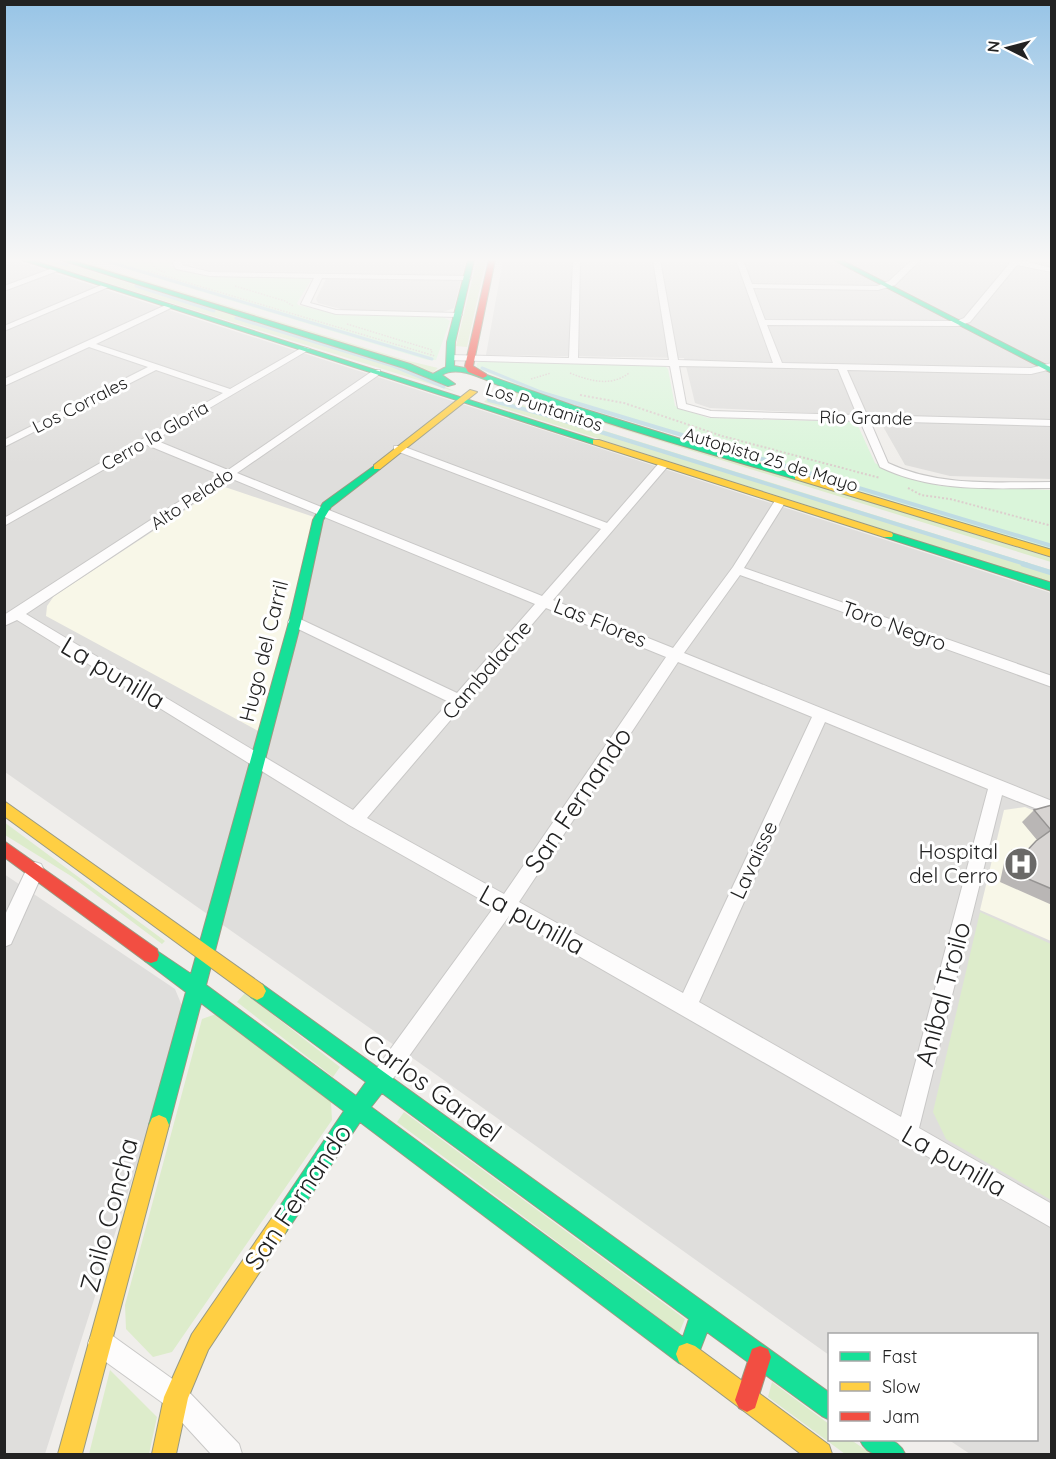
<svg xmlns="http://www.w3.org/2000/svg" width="1056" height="1459" viewBox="0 0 1056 1459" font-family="Quicksand,sans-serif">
<rect width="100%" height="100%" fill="#f0eeeb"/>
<path fill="#dfdedc" d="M5,260H13L1051,593V1454H970L949,1440H1036V1334H830L829,1355L431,1071L5,772Z
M189,260H466L454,308L443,312L344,310L318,303L316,299L329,273L208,271L190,264Z
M503,260H1051V479L950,476L905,465L877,416L710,408L695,403L684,358L486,355Z
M4,874L175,989L185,1013L45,1454H5Z"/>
<path fill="#f8f7e8" d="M222,486L314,517L262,733L46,616L47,606L54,596Z
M1025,807L1051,818V941L980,910L1004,810Z"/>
<path fill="#ddeccb" d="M34,260H55L409,370L456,392Z
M70,260H78L409,361L438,368L432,373Z
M477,260H486L467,347L456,346Z
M504,388L1051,558V562L521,398L498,394Z
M488,398L522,405L1051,570V583L484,402Z
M4,822L165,941L162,944L71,876L5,835Z
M980,912L1051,944V1200L946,1139L933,1112Z
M245,993L340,1067L333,1077L237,1002Z
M216,1014L331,1102L332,1120L172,1352L153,1357L126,1329L125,1305L202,1019Z
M404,1112L685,1319L679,1333L397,1122Z
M110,1370L157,1417L149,1454H89Z
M772,1382L829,1424L830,1440H851L872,1454H845L768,1397Z"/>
<path fill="#daf5da" d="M97,260H175L169,267L207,276L304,277L311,280L297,303L298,305L339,315L443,317L450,321L436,360H427Z
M484,361L665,366L668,369L675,406L708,418L854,422L858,426L875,463L890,471L940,486L1051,490V549L536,393L477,368V363Z"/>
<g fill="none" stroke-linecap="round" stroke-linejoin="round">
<path stroke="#bfdbe3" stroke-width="3" d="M50,260L67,265
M103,260L432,359
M136,286L214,311
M236,318L393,366L444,387
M482,368L543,393"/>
<path stroke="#bfdbe3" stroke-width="4" d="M539,392L1052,546
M489,400L546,415L1028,565"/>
<path stroke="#bfdbe3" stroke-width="5" d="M1023,564L1052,573"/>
<defs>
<path id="street" d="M176,260H183L182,265L210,272L467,276L471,278L467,280L322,278L310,303L336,310L458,313L462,315L458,317L336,314L301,304L314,278L210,276L176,269L173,264Z
M573,260H580L578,358L669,360L653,260H660L678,360L773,363L736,260H743L752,284L877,286L889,281L912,260H920L895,285L878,290L753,288L765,320L957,321L964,318L1010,263L1003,260H1020L1052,268V272L1017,265L970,322L958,326L767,325L782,363L1031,368L1052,363V369L1031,374L847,370L867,415L1052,420V426L870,421L888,463C939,487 996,482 1052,482V488C993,488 934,493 880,467L860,421L711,417L678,408L670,366L447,360V356L450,355L569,358ZM679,366L838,369L857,415L711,411L686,404Z
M53,268L60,270L4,291V286Z
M104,284L111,286L4,331V326Z
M168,304L175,306L96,344L230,389L303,347L310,349L155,440L228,470L374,370H380V374L237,473L542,596L601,529L394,450V446H402L607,523L660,462H668V466L553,600L673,648L733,567L776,499L780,498L786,501L744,568L1052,676V687L740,575L684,653L1052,801V815L1002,795L919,1128L1052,1204V1228L509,916L387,1087L380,1090L373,1087L370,1080L373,1073L494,907L349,825L17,620L4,626V615L220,475L147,445L4,526V518L223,393L156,370L4,447V440L148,367L89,347L4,386V379ZM230,478L535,604L457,693L300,619H290L288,622L290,625L449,702L353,810L26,614ZM546,608L666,657L504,894L367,818ZM678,662L812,717L683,993L519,902ZM825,722L988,789L901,1117L699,1002Z
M35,862L41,864L44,870L11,944L4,947V917L29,864Z
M101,1330L110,1334L185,1388L239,1444L242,1454H211L167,1406L92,1352L88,1343L92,1334Z"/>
<path id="fast" d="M22,260H31L601,442L593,444Z
M61,260H70L410,364L433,374L446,367L447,342L468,260H474L455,342L454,366L470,369L574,406L803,477L795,479C698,450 601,423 506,388C488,382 460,364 442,375L455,384L448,386L404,368Z
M834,260H841L1052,368V373Z
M377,464L380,465V469L331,507L323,520L301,622L206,985L356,1096L366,1082L251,997L248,991L251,985L257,982L263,985L830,1393V1420L822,1416L707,1332L695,1363L687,1366L679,1363L360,1122L286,1232L279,1235L272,1232L269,1225L272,1218L344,1111L201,1003L169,1125L166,1132L159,1135L152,1132L149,1125L186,992L145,961L143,955L145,949L151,947L191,974L289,622L313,520L323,503ZM382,1093L689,1319L683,1337L371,1107Z
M888,532L1052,583V591L884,537L883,535Z
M860,1440C877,1438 897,1435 905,1454C888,1456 868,1459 860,1440Z"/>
<path id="slow" d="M470,390L477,392L380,469H374V465Z
M593,440H599L892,533L893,535L892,537H884L593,444Z
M798,474L1052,550V557L795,479V475Z
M4,801L263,985L266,991L263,997L257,1000L251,997L4,816Z
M159,1115L166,1118L169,1125L82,1454H58L149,1125L152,1118Z
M279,1215L286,1218L289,1225L286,1232L208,1350L188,1398L176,1454H152L164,1397L192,1334L272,1218Z
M687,1343L695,1346L829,1445L832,1454H801L679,1362L676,1354L679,1346Z"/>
<path id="jam" d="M489,260H495L473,366L486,374L487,376L483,378L468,372L465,366Z
M4,841L157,949L159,955L157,961L151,963L145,961L4,857Z
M760,1346L768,1349L771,1357L755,1408L747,1412L739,1408L735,1400L752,1349Z"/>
</defs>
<use href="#street" stroke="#c9c8c7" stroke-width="2"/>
<use href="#fast" stroke="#999a82" stroke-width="2"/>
<use href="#slow" stroke="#999a82" stroke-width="2"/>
<use href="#jam" stroke="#999a82" stroke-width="2"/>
<path stroke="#dccecd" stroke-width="1.5" stroke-dasharray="1.5 1.5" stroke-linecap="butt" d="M147,260L158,270L167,273
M148,271L435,356
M235,286L285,301L293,306
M347,324L432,350L431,355
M570,373C590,381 611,387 629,373
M531,379L551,373"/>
<path stroke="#dccecd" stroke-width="2" stroke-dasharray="2 2" stroke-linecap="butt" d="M580,395L624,403L722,436L880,478
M908,488L921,495L950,499L1052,526"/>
<use href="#street" fill="#fdfcfc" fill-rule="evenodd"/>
<use href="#fast" fill="#16e098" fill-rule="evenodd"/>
<use href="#slow" fill="#ffcf43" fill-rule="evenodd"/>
<use href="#jam" fill="#f24e42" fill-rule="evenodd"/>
</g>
<path fill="#b9b6b5" d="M1052,805V905L1000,882L1004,863L1016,852L1021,855L1037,840L1022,822L1034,810Z"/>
<path fill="#d7d4d2" stroke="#969493" stroke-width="1.5" d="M1052,805V889L1012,872L1016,852L1023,855L1036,841L1051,830L1034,810Z"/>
<linearGradient id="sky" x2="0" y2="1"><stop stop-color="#97c4e6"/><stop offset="0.56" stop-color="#f8f7f6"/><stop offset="1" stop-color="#f8f7f6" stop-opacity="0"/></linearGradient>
<rect width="1056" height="464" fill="url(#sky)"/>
<defs>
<symbol id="hospital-disc" viewBox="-11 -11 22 22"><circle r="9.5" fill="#6a6968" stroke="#fff"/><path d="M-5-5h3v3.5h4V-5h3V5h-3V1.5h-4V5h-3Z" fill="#fff"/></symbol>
</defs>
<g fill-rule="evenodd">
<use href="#hospital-disc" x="1002" y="845" width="38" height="38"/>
</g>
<g text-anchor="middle" stroke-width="6" stroke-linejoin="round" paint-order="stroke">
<g font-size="18" fill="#222" stroke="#fff">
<text transform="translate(80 405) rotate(-27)" y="6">Los Corrales</text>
<text transform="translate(544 407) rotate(18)" y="6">Los Puntanitos</text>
<text transform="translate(866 418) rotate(1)" y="6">Río Grande</text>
<text transform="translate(155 436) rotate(-30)" y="6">Cerro la Gloria</text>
<text transform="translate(771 460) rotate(17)" y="6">Autopista 25 de Mayo</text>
<text transform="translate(192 499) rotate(-34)" y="6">Alto Pelado</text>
</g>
<g font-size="21" fill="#222" stroke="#fff">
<text transform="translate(600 623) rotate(22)" y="7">Las Flores</text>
<text transform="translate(894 626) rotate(20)" y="7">Toro Negro</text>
<text transform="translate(264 651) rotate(-76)" y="7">Hugo del Carril</text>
<text transform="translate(487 670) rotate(-49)" y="7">Cambalache</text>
<text transform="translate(754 860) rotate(-65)" y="7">Lavaisse</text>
</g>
<g font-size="21" fill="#222" stroke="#fff" text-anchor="end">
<text x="998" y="859">Hospital<tspan x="998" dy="24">del Cerro</tspan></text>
</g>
<g font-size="26" fill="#222" stroke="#fff">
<text transform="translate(113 673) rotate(31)" y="9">La punilla</text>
<text transform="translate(578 800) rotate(-56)" y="9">San Fernando</text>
<text transform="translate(532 920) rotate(29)" y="9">La punilla</text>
<text transform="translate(943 994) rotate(-75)" y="9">Aníbal Troilo</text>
<text transform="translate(432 1088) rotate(36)" y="9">Carlos Gardel</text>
<text transform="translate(954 1161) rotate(30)" y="9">La punilla</text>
<text transform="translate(298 1197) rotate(-56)" y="9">San Fernando</text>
<text transform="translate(109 1215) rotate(-75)" y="9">Zoilo Concha</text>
</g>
</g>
<rect width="1056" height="1459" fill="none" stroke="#222222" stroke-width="12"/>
<rect x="828" y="1333" width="210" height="108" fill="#ffffff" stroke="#a7a7a7" stroke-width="1.5"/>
<rect x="840" y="1352" width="30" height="9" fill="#16e098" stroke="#a7a7a7" stroke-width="1.5"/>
<text x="882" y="1363" font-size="18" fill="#222222">Fast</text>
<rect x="840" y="1382" width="30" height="9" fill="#ffcf43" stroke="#a7a7a7" stroke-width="1.5"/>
<text x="882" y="1393" font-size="18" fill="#222222">Slow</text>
<rect x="840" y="1412" width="30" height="9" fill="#f24e42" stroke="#a7a7a7" stroke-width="1.5"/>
<text x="882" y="1423" font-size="18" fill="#222222">Jam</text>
<g transform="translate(1008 48) rotate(276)" stroke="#ffffff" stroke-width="4.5" paint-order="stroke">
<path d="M0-4.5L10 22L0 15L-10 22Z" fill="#222222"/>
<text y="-9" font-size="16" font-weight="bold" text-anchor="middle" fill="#222222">N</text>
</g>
</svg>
